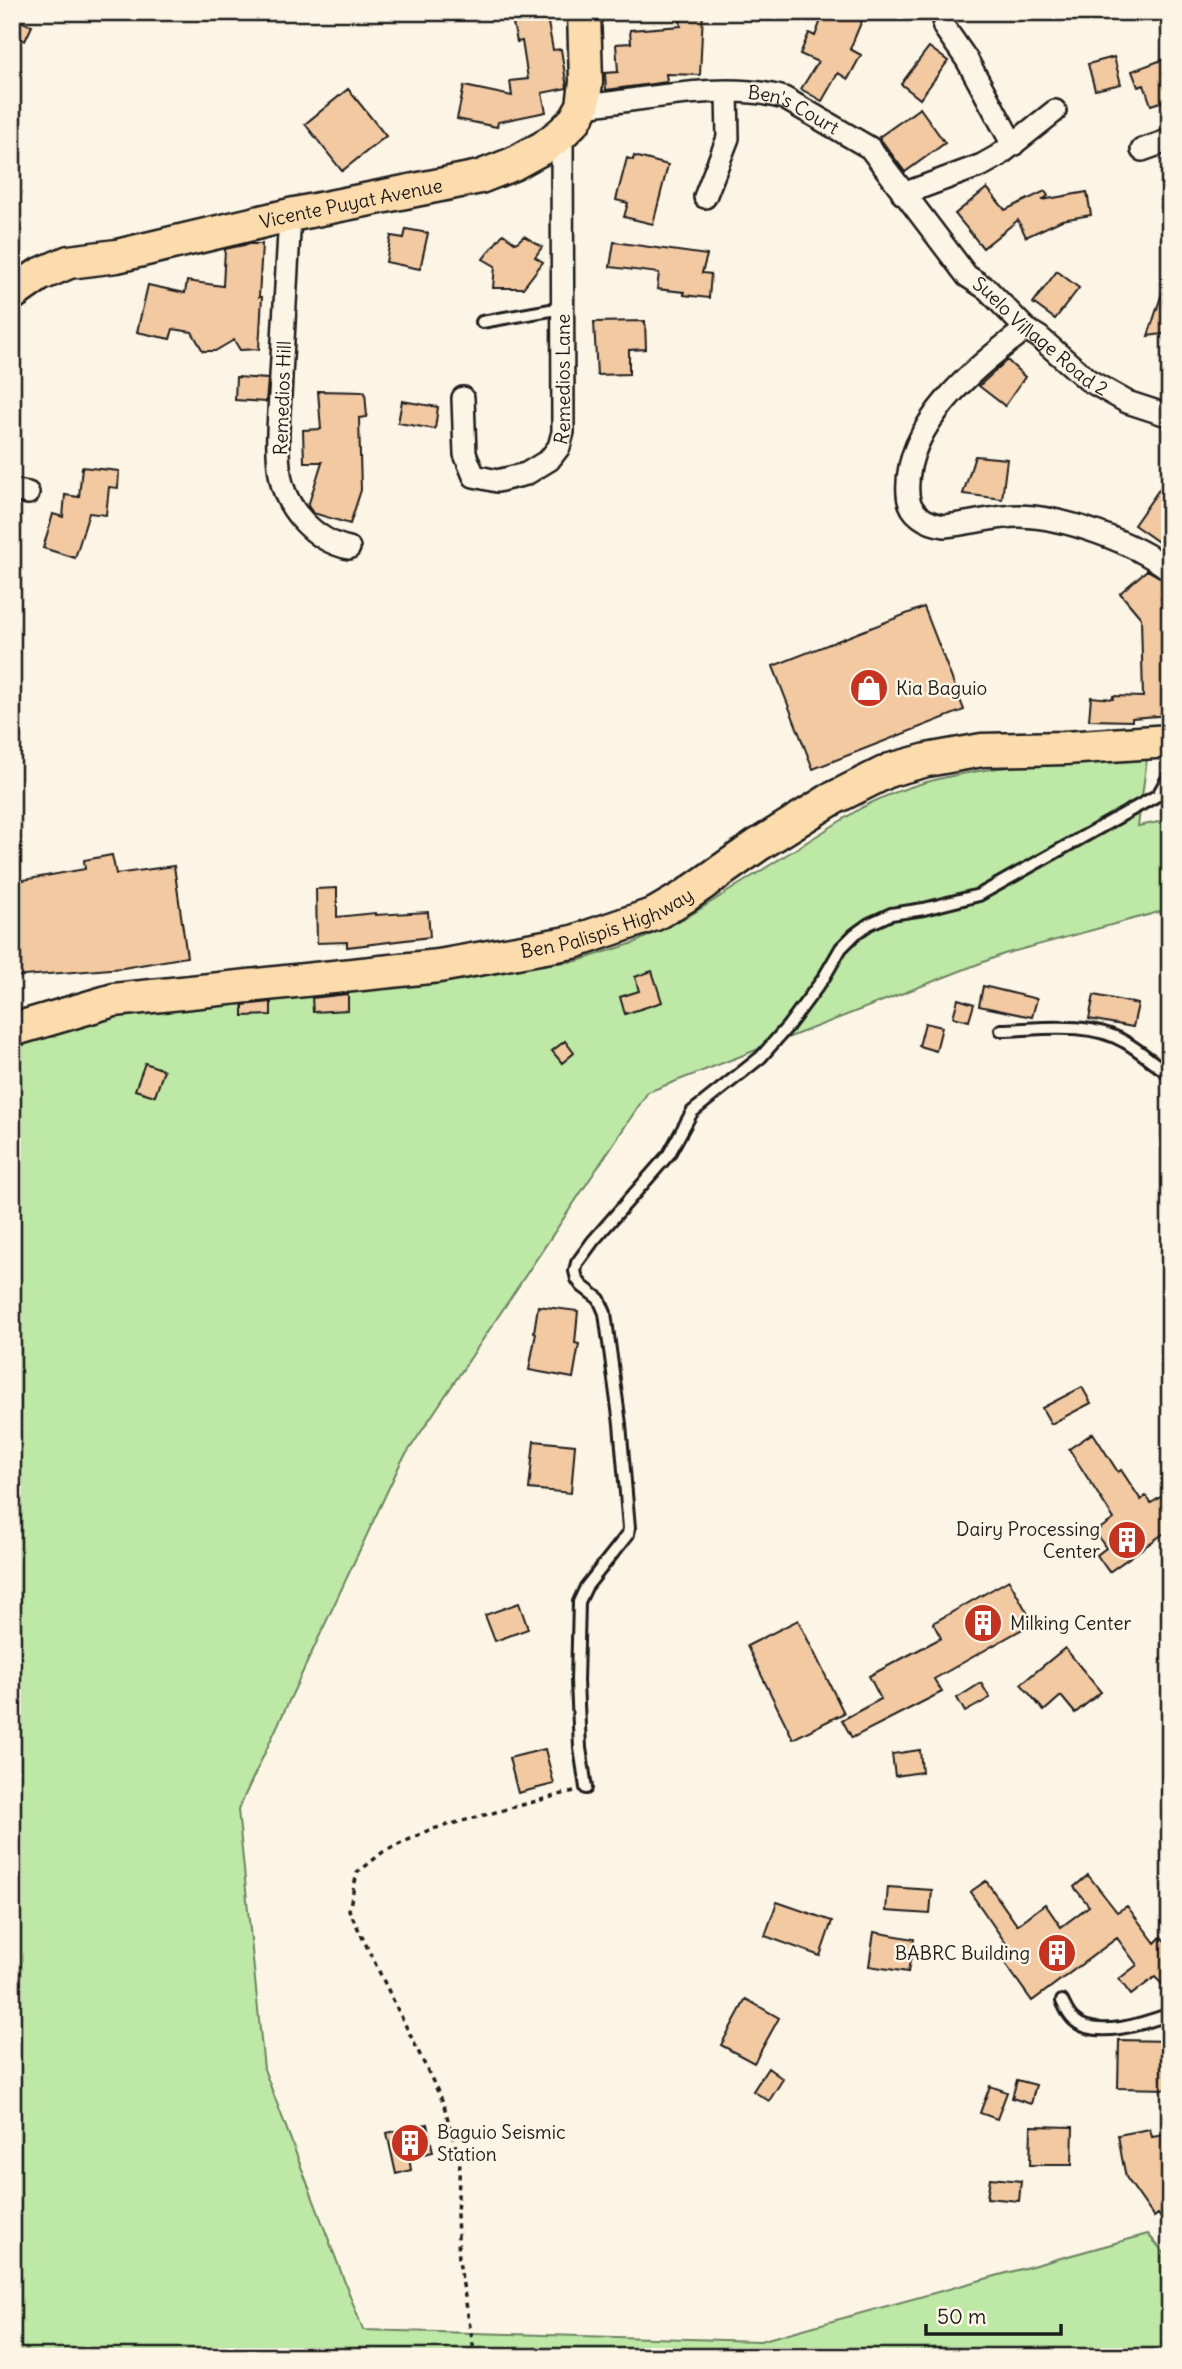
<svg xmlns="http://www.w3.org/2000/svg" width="1182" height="2369" viewBox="0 0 1182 2369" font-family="Delius,sans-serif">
<rect width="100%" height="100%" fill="#fcf5e5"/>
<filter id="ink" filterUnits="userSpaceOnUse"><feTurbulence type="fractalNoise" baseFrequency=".0143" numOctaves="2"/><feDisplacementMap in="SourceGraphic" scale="14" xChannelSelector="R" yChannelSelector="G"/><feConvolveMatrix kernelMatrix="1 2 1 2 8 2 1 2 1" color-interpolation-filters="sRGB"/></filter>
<g filter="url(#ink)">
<path fill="#bde8a6" stroke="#6c8261" stroke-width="2" d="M1147,759L1138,826L1170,820V909L1004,954L648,1092L401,1462L238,1810L264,2069L363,2330L760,2341L1148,2234L1170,2260V2357H12V1043L111,1014L220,998L577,961L634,943L689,916L861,808C947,761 1051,765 1147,759Z"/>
<path fill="#f2c9a1" stroke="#1c1c1c" stroke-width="2" d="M546,12L553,50L561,49L567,88L542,93L546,112L498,122L497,127L457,119L464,86L512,96L510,81L528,79L522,41L517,42L512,19Z
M679,12H703L700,75L666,74L667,82L606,90L605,73L618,72L616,44L631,43L630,30L681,26Z
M824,12H850L863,18L850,49L861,55L848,79L838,73L822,101L801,89L818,62L800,54L809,33L815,36Z
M16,19L32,26L25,41L12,35V27Z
M929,47L948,61L920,99L901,84Z
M1114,57L1121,84L1095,90L1088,64Z
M1170,57V73L1166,75L1170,87V99L1151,105L1144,85L1138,87L1132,71Z
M348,89L386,136L342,171L305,124Z
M920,108L945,143L905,172L879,137Z
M634,156L668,165L653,224L624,217L628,203L616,200L627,158L633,160Z
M987,188L1005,210L1045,191L1048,196L1042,200L1087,192L1091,215L1062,220L1026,237L1018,220L983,248L955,214Z
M406,229L428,233L420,269L386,262L391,236L404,238Z
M503,234L516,243L524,236L542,247L535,257L543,262L523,288H493L495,266L483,259Z
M614,242L707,255L702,273L711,274L709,298L684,295V292L657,289L659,273L610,267Z
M249,244H262L259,297H262L259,349L240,350L234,340L215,351H203L192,332L173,329L170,339L137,332L148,285L185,293L187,281L223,286L225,249Z
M1057,271L1079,288L1055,319L1033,303Z
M1167,278H1170V333L1148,336Z
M645,321L646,349L629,350V374L597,375L594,322Z
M1007,360L1025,377L1005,406L979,386Z
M236,377L268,379L266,402L235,400Z
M318,391L365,392L367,417L359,418L361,490L350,524L313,513L308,506L322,462H304L303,430L321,429Z
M402,401L438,407L435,429L398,423Z
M975,456L1007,459L1002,499L963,494Z
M82,467L119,471L118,488L109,487L106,515L89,513L75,558L43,548L53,514L63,517L65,495L79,497Z
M1170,474V529L1160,543L1134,525Z
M1147,570L1170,583V592L1161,599L1170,609V715L1132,718V721L1089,720L1091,697L1113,699V696L1143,697L1141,618L1120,593Z
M924,607L964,710L813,769L773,666Z
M112,855L116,874L174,866L187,957L123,968L12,977V882L85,869L84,860Z
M337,888V917L375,913V915L428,912L430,937L347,947V942L317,943L316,889Z
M652,971L662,1002L625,1014L620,997L639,991L635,977Z
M983,986L1037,999L1032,1017L979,1006Z
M348,994V1010L313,1012L312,998Z
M1094,995L1138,1004L1133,1027L1089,1019Z
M958,999L974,1004L969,1021L953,1017Z
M271,1002V1015L243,1016V1005Z
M925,1023L942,1027L936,1051L919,1046Z
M565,1041L574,1053L562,1063L552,1051Z
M145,1063L164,1070L155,1096L135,1090Z
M538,1306L578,1311L575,1343L579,1344L573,1378L529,1370L536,1333L534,1332Z
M1082,1387L1091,1403L1051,1424L1042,1408Z
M1093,1433L1118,1472L1121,1470L1141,1500L1146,1496L1151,1503L1170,1491V1529L1109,1572L1097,1555L1106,1548L1095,1532L1114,1519L1069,1449Z
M534,1441L575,1445L571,1493L529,1489Z
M1009,1580L1033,1623L934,1679L942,1692L852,1738L842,1720L881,1699L869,1676L941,1638L933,1623Z
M519,1603L528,1629L495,1641L485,1615Z
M798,1620L844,1713L793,1739L747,1646Z
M1065,1648L1101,1692L1075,1713L1061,1696L1044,1711L1021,1684Z
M981,1683L990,1698L965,1712L957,1698Z
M545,1749L554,1784L518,1793L509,1758Z
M920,1750L922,1772L895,1776L892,1754Z
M1088,1875L1117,1912L1127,1906L1155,1943L1161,1937L1170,1946V1992L1155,1977L1131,1995L1119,1979L1137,1965L1117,1938L1032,2001L1004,1962L1014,1955L970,1892L986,1881L1017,1925L1045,1904L1061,1927L1089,1906L1074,1887Z
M888,1887L932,1890L930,1914L886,1911Z
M777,1902L832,1921L820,1956L765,1936Z
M874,1932L914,1939L908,1972L869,1966Z
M746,1999L779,2018L754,2063L721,2045Z
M1119,2040L1170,2041L1169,2089L1118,2088Z
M768,2068L783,2079L769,2101L753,2091Z
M1017,2080L1036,2085L1031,2104L1012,2098Z
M990,2086L1007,2092L997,2119L980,2113Z
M427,2124L433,2152L409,2157L411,2170L396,2174L387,2133Z
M1031,2126L1073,2127L1072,2165H1030Z
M1150,2129L1152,2137L1170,2134V2230L1158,2214L1154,2217L1126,2177L1122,2158L1118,2135Z
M990,2178L1021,2181L1019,2201L987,2198Z"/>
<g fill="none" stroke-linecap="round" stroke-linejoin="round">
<defs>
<path id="lane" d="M482,322L562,308
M1001,1030C1040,1029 1090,1021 1125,1042C1141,1051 1154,1064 1170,1074
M586,1788L580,1748L577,1681L579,1602L586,1587L628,1534L629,1528L620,1424L605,1313L599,1299L582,1286L577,1279L575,1271L577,1263L593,1241L669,1154L692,1112L761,1057L788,1026L823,979L841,948L855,934L869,924L891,914L924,909L979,895L1158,795L1170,774
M1062,2001C1065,2007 1068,2015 1074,2020C1096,2040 1145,2023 1170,2014"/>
<g id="street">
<path d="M944,27L967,60L1013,145"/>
<path id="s1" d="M583,106C643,100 727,81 784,98L870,148L967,276L987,289L1026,329L1039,337L1088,380L1127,402L1170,416"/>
<path d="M1142,150L1170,140"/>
<path d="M903,194L982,165L998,156L1055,111"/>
<path d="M705,197L728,138L727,92"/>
<path d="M290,215C287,269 284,323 281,376C280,408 275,442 280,474C285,509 315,541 349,548"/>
<path d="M1026,329C976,366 903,425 908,494C909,514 927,524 945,526C970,524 995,516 1019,516C1065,517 1134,542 1170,570"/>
<path id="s2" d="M463,398L465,454L474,476L497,481L526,474L549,460L559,447L563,432L562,133"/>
<path d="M12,490L28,493"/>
</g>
<g id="primary">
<path id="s3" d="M12,294L39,275L69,262L117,256L290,215L480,177L513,164L544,147L562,133L575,120L583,106L586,82L584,12"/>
<path id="s4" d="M12,1030L114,1000L439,966L573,942L655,914L684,897L758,845L830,800L890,770L927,760L982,750L1065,748L1170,741"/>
</g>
</defs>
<use href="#lane" stroke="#1c1c1c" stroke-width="16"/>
<use href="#street" stroke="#1c1c1c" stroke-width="26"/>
<use href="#primary" stroke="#1c1c1c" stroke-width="37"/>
<path stroke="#1c1c1c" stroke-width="3.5" stroke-dasharray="5 5" stroke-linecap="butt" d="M475,2357L459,2261L457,2214L460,2162L443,2102L349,1910L357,1873L383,1852L429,1830L574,1791"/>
<use href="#lane" stroke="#fcf5e5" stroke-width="10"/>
<use href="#street" stroke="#fcf5e5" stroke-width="21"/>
<use href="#primary" stroke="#fcdcac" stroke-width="32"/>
</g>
</g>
<defs>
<symbol id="shop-disc" viewBox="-11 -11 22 22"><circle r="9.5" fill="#c8321e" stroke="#fcf5e5"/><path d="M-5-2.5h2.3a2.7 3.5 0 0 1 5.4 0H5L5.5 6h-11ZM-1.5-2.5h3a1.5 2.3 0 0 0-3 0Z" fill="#fff"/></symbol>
<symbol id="building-disc" viewBox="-11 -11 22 22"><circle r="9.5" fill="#c8321e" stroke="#fcf5e5"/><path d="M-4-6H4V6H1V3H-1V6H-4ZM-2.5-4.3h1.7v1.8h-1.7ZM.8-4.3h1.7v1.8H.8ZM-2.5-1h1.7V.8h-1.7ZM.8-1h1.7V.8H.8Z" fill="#fff"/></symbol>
</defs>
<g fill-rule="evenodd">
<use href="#shop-disc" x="847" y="666" width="44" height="44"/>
<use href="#building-disc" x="1105" y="1518" width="44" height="44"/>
<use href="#building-disc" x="961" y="1601" width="44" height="44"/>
<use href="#building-disc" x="1035" y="1931" width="44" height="44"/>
<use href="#building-disc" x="388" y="2121" width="44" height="44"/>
</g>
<g text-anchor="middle" stroke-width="5" stroke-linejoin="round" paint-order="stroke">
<g font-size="19" fill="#1c1c1c" stroke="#fcf5e5">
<text dy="7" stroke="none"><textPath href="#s1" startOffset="215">Ben's Court</textPath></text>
<text dy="7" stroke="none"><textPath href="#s3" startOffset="354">Vicente Puyat Avenue</textPath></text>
<text dy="7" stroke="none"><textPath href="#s1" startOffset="558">Suelo Village Road 2</textPath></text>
<text dy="7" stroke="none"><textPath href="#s2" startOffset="245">Remedios Lane</textPath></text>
<text transform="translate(282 398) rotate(-88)" y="7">Remedios Hill</text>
<text dy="7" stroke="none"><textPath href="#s4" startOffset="607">Ben Palispis Highway</textPath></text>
</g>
<g font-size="19" fill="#1c1c1c" stroke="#fcf5e5" text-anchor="start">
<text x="896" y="695">Kia Baguio</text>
<text x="1100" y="1536" text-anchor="end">Dairy Processing<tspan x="1100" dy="22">Center</tspan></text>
<text x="1010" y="1630">Milking Center</text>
<text x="1030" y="1960" text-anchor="end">BABRC Building</text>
<text x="437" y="2139">Baguio Seismic<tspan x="437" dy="22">Station</tspan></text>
</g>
</g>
<rect width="1182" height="2369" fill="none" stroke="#fcf5e5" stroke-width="42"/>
<rect x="21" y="21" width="1140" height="2327" fill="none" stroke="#1c1c1c" stroke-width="2.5" filter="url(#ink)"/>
<path d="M926 2324v10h135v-10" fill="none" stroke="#1c1c1c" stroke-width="3.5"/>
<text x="937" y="2324" font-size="21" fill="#1c1c1c" stroke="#fcf5e5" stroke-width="5" paint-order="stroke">50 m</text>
</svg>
